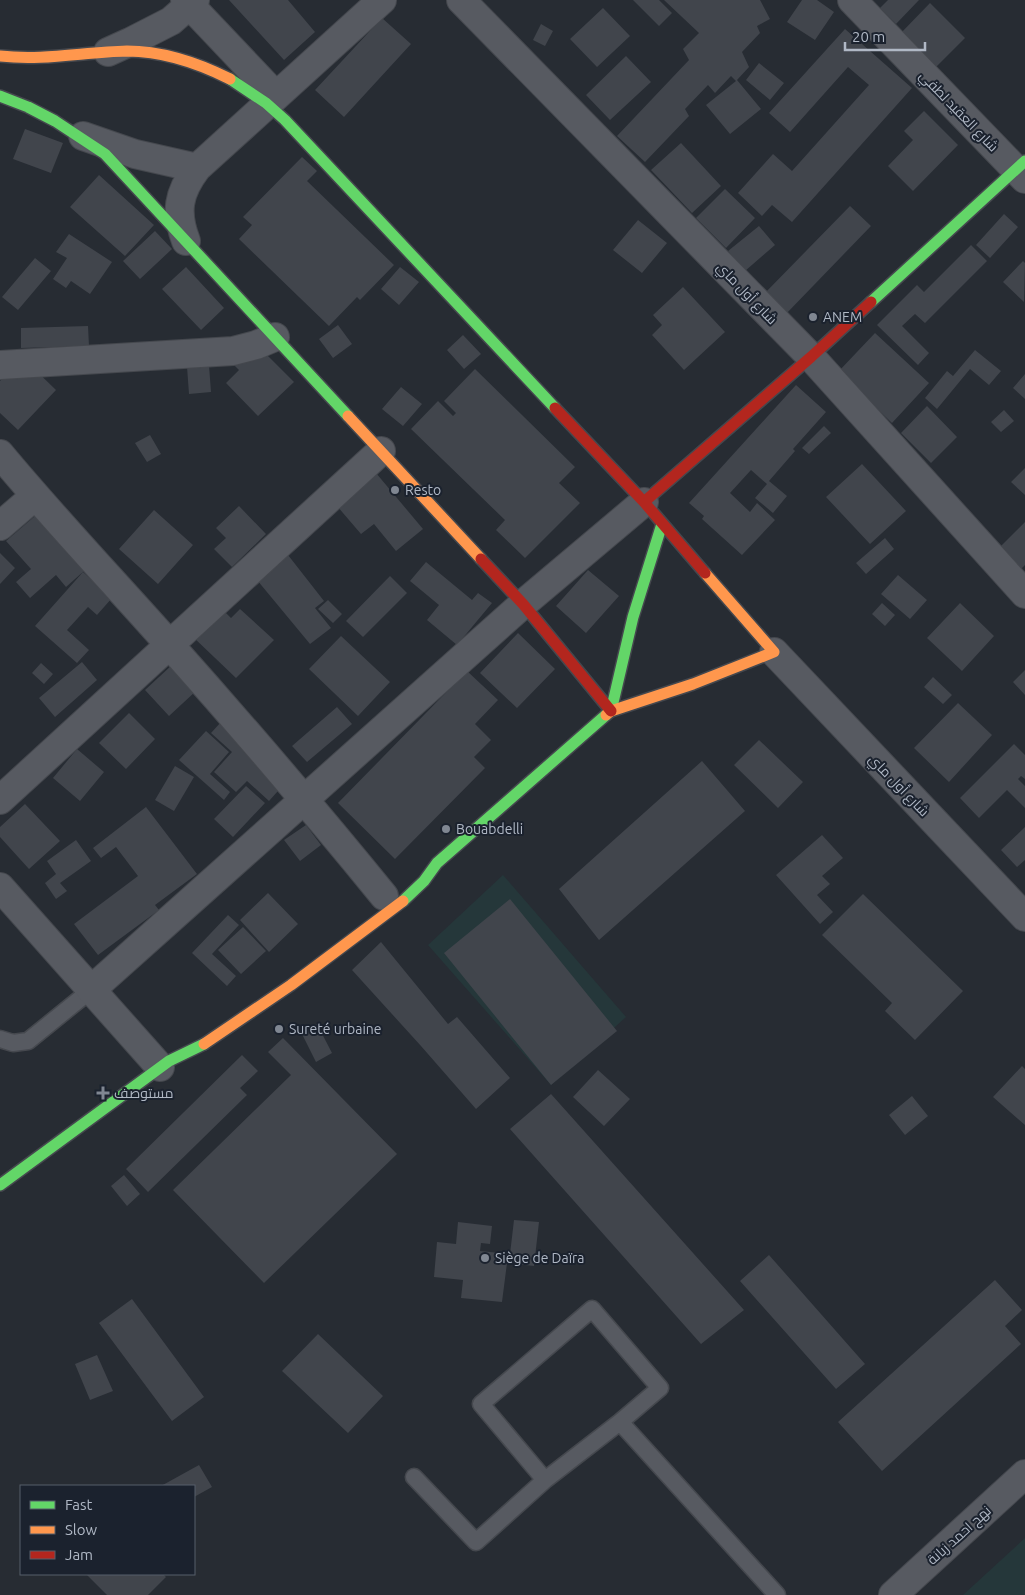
<svg xmlns="http://www.w3.org/2000/svg" width="1025" height="1595" viewBox="0 0 1025 1595" font-family="Ubuntu,Cairo,sans-serif">
<rect width="100%" height="100%" fill="#272c33"/>
<path fill="#25373a" d="M503,875L626,1017L551,1085L428,945Z
M1025,1538V1595H963Z"/>
<path fill="#41454c" d="M229,0H288L315,32L284,60Z
M633,0H659L672,13L659,26Z
M664,0H760L770,19L757,26L760,33L742,52L749,67L737,80L761,109L730,134L706,105L736,81L731,76L715,93L708,85L685,109L689,116L645,162L617,136L689,60L683,49L699,33Z
M802,0H817L834,12L815,40L787,22Z
M888,0H919L896,24L880,8Z
M930,3L965,38L935,68L900,34Z
M603,8L630,36L597,67L570,39Z
M382,18L411,44L344,117L315,90Z
M541,24L553,31L545,46L533,40Z
M845,29L912,88L792,222L772,205L762,216L738,193L773,154L792,171L869,85L848,67L790,132L769,113Z
M626,56L651,82L610,120L586,95Z
M759,63L784,83L770,100L746,80Z
M924,111L958,145L913,191L888,166L913,140L904,131Z
M25,129L63,143L51,173L13,159Z
M681,143L721,186L692,213L651,170Z
M302,157L317,171L307,181L394,265L360,300L357,297L329,326L239,239L252,225L243,217Z
M99,175L154,225L125,256L70,207Z
M725,189L755,218L726,248L696,218Z
M850,206L871,226L785,315L764,294Z
M1004,214L1018,227L990,258L976,245Z
M638,220L667,243L642,273L613,250Z
M759,226L775,245L745,271L728,251Z
M155,231L172,249L140,279L123,261Z
M69,234L112,262L90,294L71,281L66,288L53,279L67,258L56,252Z
M971,245L987,261L925,323L915,314L902,326L929,353L918,365L877,325L917,285L924,292Z
M35,258L51,271L18,310L2,297Z
M1023,261L1025,263L1024,302L1003,282Z
M186,267L224,308L201,330L162,289Z
M400,267L419,282L399,305L381,289Z
M683,287L725,332L684,370L652,335L662,325L653,315Z
M338,325L352,344L333,358L319,339Z
M88,326L89,346L21,348V328Z
M875,333L929,383L892,423L838,372Z
M463,335L481,354L464,369L447,350Z
M251,339L294,382L258,416L226,383L239,370L229,360Z
M975,350L1001,371L989,385L970,369L937,409L925,398L947,371L953,376Z
M208,352L211,392L189,394L186,353Z
M23,358L56,390L18,430L0,413V381Z
M475,369L575,467L559,483L580,503L525,558L496,530L505,520L411,429L438,401L453,416L456,413L444,401Z
M1025,374V399L1013,388Z
M796,385L826,412L793,449L795,451L769,481L787,496L773,513L755,498L767,484L751,470L730,493L750,512L757,503L775,520L742,555L702,519L704,516L689,503Z
M401,387L422,404L403,426L382,409Z
M927,406L957,437L931,463L901,433Z
M1004,410L1014,421L1001,432L991,422Z
M824,426L831,433L809,454L802,448Z
M150,435L161,454L147,462L135,443Z
M862,464L906,511L870,544L826,497Z
M1025,468V495L1011,482Z
M376,473L423,529L396,551L374,524L361,534L337,506Z
M239,506L266,534L232,567L214,549L226,538L216,528Z
M154,510L193,545L158,584L119,549Z
M35,516L84,571L66,587L56,575L30,598L16,582L31,569L6,541Z
M1025,522V565L1020,570L998,549Z
M885,538L894,549L866,574L856,563Z
M0,553L15,568L0,584Z
M288,555L324,601L315,608L331,628L310,644L257,580Z
M426,562L472,600L478,593L492,603L457,645L427,620L439,605L410,581Z
M588,570L619,596L586,633L556,606Z
M83,572L112,598L97,615L88,607L67,630L89,650L77,663L35,626Z
M898,575L927,600L910,619L881,594Z
M390,576L407,593L363,637L346,621Z
M328,600L342,614L333,623L318,609Z
M882,603L895,615L885,626L872,614Z
M960,603L994,636L962,671L927,638Z
M220,607L231,618L240,609L274,640L236,678L192,636Z
M518,633L555,669L517,708L480,673Z
M341,636L390,682L358,716L309,669Z
M82,662L97,680L55,717L39,698Z
M41,663L53,674L44,684L32,673Z
M172,665L196,691L169,716L145,690Z
M1025,670V695L1013,682Z
M467,671L498,700L475,724L491,740L474,757L485,768L395,859L338,803Z
M933,677L952,695L943,704L924,687Z
M958,703L992,735L949,782L914,748Z
M337,707L352,724L307,762L292,746Z
M129,713L155,739L126,769L99,743Z
M221,722L286,782L269,801L247,781L236,792L214,772L232,752L211,733Z
M206,731L229,752L210,774L230,792L224,800L179,760Z
M759,740L803,782L778,808L734,765Z
M1014,744L1025,755V779L1021,776L1018,779L1025,786V808L1007,790L979,818L960,798Z
M77,749L104,772L80,801L53,778Z
M702,761L745,811L599,940L559,889Z
M175,766L194,777L174,811L155,800Z
M246,786L265,803L233,837L214,819Z
M25,804L60,841L29,869L0,837V827Z
M146,807L197,874L155,905L159,910L98,955L74,924L138,876L116,847L101,858L93,848Z
M306,825L321,845L300,861L284,840Z
M1025,827V860L1017,867L1001,850Z
M822,835L843,858L822,876L830,884L817,895L833,912L820,924L776,875Z
M76,840L91,861L60,883L67,891L56,899L45,883L56,874L47,861Z
M268,893L298,924L269,952L240,920Z
M863,894L963,991L915,1040L885,1011L892,1003L822,935Z
M510,899L617,1031L551,1085L444,953Z
M228,915L239,925L212,954L236,976L227,986L192,953Z
M243,927L266,951L241,974L218,950Z
M381,942L448,1024L457,1017L510,1078L476,1109L421,1046L352,970Z
M317,1024L332,1053L316,1062L301,1032Z
M283,1038L397,1154L264,1283L173,1190L291,1075L268,1052Z
M242,1055L258,1071L240,1088L247,1095L148,1192L126,1169Z
M1022,1066L1025,1069V1125L993,1097Z
M598,1070L630,1099L604,1126L573,1097Z
M551,1094L744,1310L701,1344L510,1129Z
M912,1096L928,1116L905,1135L889,1115Z
M124,1175L140,1194L127,1206L111,1186Z
M514,1220L539,1222L534,1266L507,1263L502,1302L461,1298L463,1280L434,1277L437,1242L456,1244L458,1222L492,1226L490,1244L481,1243L480,1251L510,1254Z
M769,1255L865,1364L836,1389L740,1281Z
M995,1280L1022,1310L1005,1326L1021,1344L882,1471L838,1422Z
M132,1299L204,1397L172,1421L99,1323Z
M318,1334L383,1396L348,1433L282,1371Z
M97,1355L113,1391L90,1400L75,1364Z
M199,1465L212,1487L194,1497V1486H161Z
M86,1574H163L166,1577L148,1595H107Z"/>
<g fill="none" stroke-linecap="round" stroke-linejoin="round">
<defs>
<path id="lane" d="M0,1039L13,1043L28,1041L91,990
M592,1309L660,1388L620,1422L545,1480L481,1404Z
M620,1422L777,1595
M414,1477L476,1542L545,1480"/>
<path id="street" d="M185,0L276,96
M461,0L811,357L1025,594
M852,0L1025,179
M108,52L130,42L171,21L195,0
M83,136L135,154L197,168
M186,241C175,212 178,193 197,168L382,0
M0,365L233,351L256,345L275,337
M0,454C54,519 112,580 168,643C242,726 314,810 384,896
M0,526L35,496
M774,652L1025,917
M0,800L381,451
M0,887L160,1067
M91,990L523,604L644,502
M893,1595L1025,1474"/>
<path id="fast" d="M230,79L266,103L285,120L555,408
M0,96L28,107L55,121L105,154L348,416
M871,302L1025,161
M611,711L633,617L662,524
M403,901L424,881L437,863L606,715
M0,1185L169,1061L204,1044"/>
<path id="slow" d="M0,56C43,61 84,52 127,51C163,51 198,63 230,79
M348,416L481,559
M606,715L611,711L693,684L774,652L705,573
M204,1044L291,985L403,901"/>
<path id="jam" d="M555,408L644,502L705,573
M644,502L811,357L871,302
M481,559L523,604L611,711"/>
</defs>
<use href="#lane" stroke="#45484e" stroke-width="19"/>
<use href="#street" stroke="#45484e" stroke-width="30"/>
<use href="#fast" stroke="#45484e" stroke-width="14"/>
<use href="#slow" stroke="#45484e" stroke-width="14"/>
<use href="#jam" stroke="#45484e" stroke-width="14"/>
<use href="#lane" stroke="#575a61" stroke-width="16"/>
<use href="#street" stroke="#575a61" stroke-width="28"/>
<use href="#fast" stroke="#63d668" stroke-width="11"/>
<use href="#slow" stroke="#ff974d" stroke-width="11"/>
<use href="#jam" stroke="#b3261e" stroke-width="11"/>
</g>
<g fill="#808792" stroke="#1b222e" stroke-width="2">
<circle cx="813" cy="317" r="5"/>
<circle cx="395" cy="490" r="5"/>
<circle cx="446" cy="829" r="5"/>
<circle cx="279" cy="1029" r="5"/>
<path d="M100.5 1085.5h5v5h5v5h-5v5h-5v-5h-5v-5h5z"/>
<circle cx="485" cy="1258" r="5"/>
</g>
<g text-anchor="middle" stroke-width="4" stroke-linejoin="round" paint-order="stroke">
<g font-size="14" fill="#b0b8c5" stroke="#1b222e">
<text transform="translate(959 111) rotate(46)" y="5">شارع العقيد لطفي</text>
<text transform="translate(747 293) rotate(46)" y="5">شارع أول ماي</text>
<text transform="translate(899 785) rotate(46)" y="5">شارع أول ماي</text>
<text transform="translate(959 1535) rotate(-42)" y="5">نهج احمد زبانة</text>
</g>
<g font-size="14" fill="#b0b8c5" stroke="#1b222e" text-anchor="start">
<text x="823" y="322">ANEM</text>
<text x="405" y="495">Resto</text>
<text x="456" y="834">Bouabdelli</text>
<text x="289" y="1034">Sureté urbaine</text>
<text x="114" y="1098">مستوصف</text>
<text x="495" y="1263">Siège de Daïra</text>
</g>
</g>
<rect x="20" y="1485" width="175" height="90" fill="#1b222e" stroke="#575e6a"/>
<rect x="30" y="1501" width="25" height="8" fill="#63d668" stroke="#575e6a"/>
<text x="65" y="1510" font-size="15" fill="#b0b8c5">Fast</text>
<rect x="30" y="1526" width="25" height="8" fill="#ff974d" stroke="#575e6a"/>
<text x="65" y="1535" font-size="15" fill="#b0b8c5">Slow</text>
<rect x="30" y="1551" width="25" height="8" fill="#b3261e" stroke="#575e6a"/>
<text x="65" y="1560" font-size="15" fill="#b0b8c5">Jam</text>
<path d="M845 42v8h80v-8" fill="none" stroke="#b0b8c5" stroke-width="2.5"/>
<text x="852" y="42" font-size="15" fill="#b0b8c5" stroke="#1b222e" stroke-width="4" paint-order="stroke">20 m</text>
</svg>
